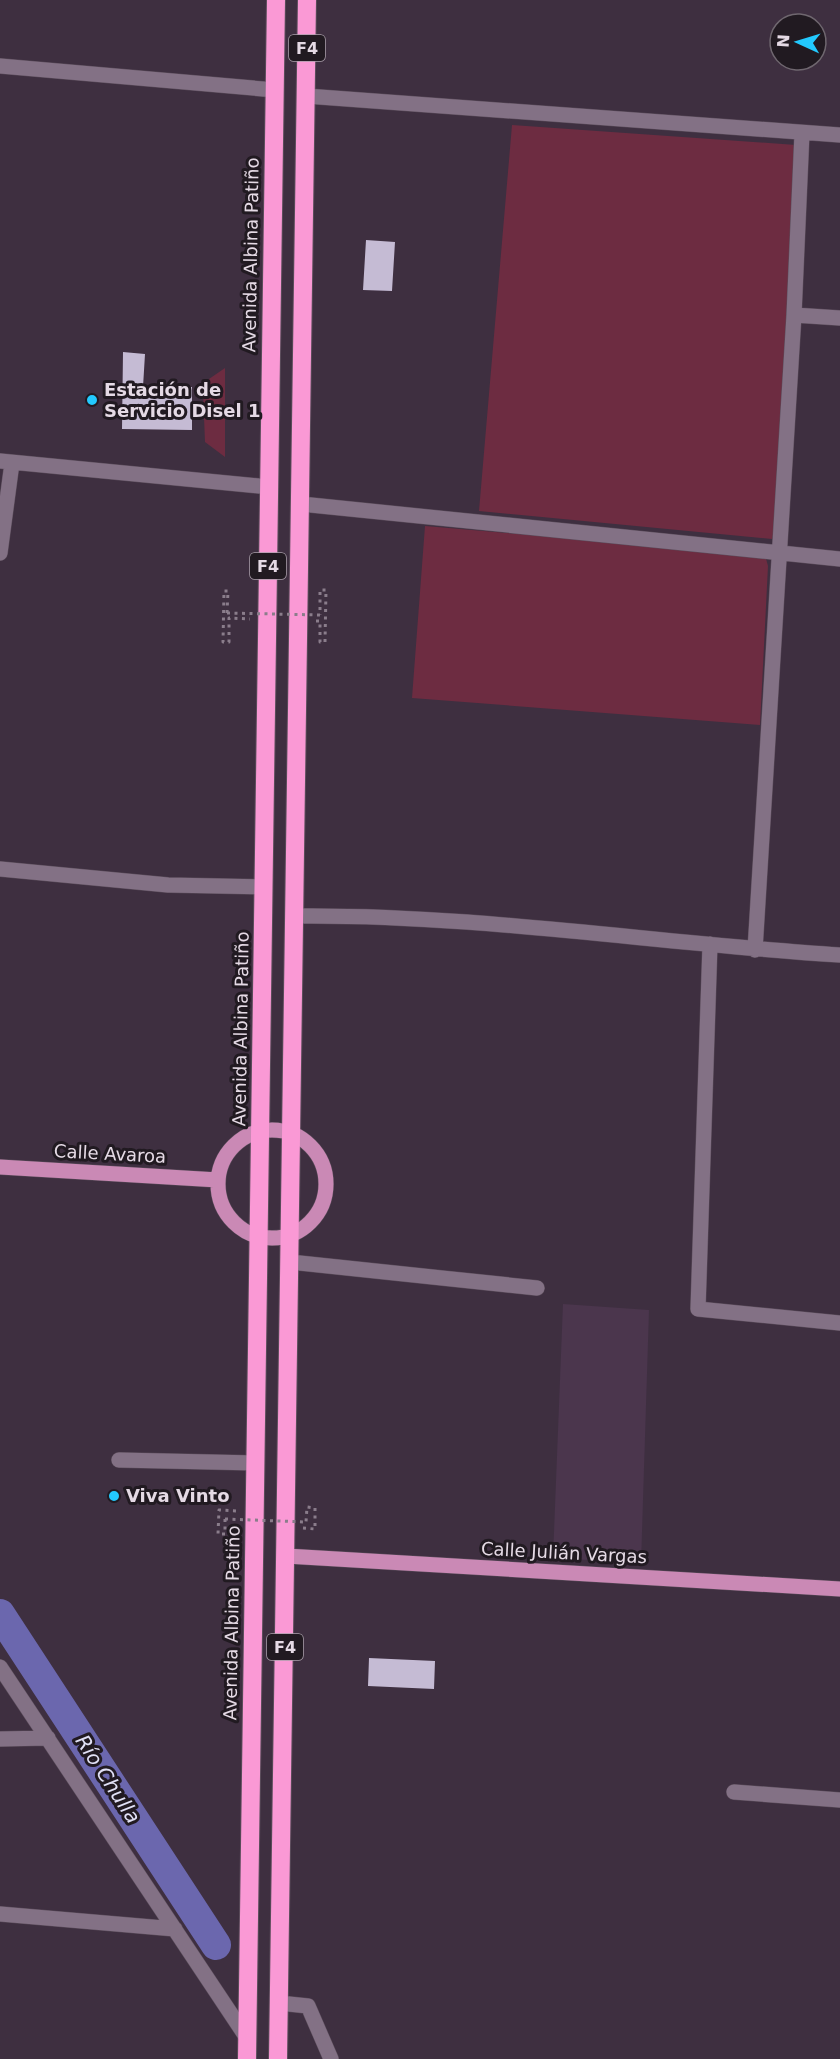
<svg xmlns="http://www.w3.org/2000/svg" width="840" height="2059" viewBox="0 0 840 2059" font-family="'DejaVu Sans',sans-serif">
<rect width="100%" height="100%" fill="#3e2f40"/>
<path fill="#4b364d" d="M563,1304L649,1310L641,1563L553,1558Z"/>
<path fill="#6d2c41" d="M512,125L796,145L777,526L772,539L479,511Z
M225,368V457L205,442L203,392L209,379Z
M425,526L765,555L768,566L760,725L412,698Z"/>
<g fill="none" stroke-linecap="round" stroke-linejoin="round">
<path stroke="#6b67ae" stroke-width="30" d="M0,1614L216,1945"/>
</g>
<path fill="#c5bbd4" d="M366,240L395,242L392,291L363,290Z
M123,352L145,354L143,387H192V430L122,429Z
M369,1658L435,1661L434,1689L368,1686Z"/>
<g fill="none" stroke-linecap="round" stroke-linejoin="round">
<defs>
<path id="minor" d="M0,66L275,90
M306,96L840,135
M794,315L840,318
M0,461L269,487
M301,504L840,559
M0,553L12,463
M0,869L168,885L264,887
M295,916C477,914 659,944 840,955
M710,944L698,1309L840,1323
M755,950L794,315L802,133
M290,1262L537,1288
M119,1460L256,1463
M0,1667L247,2038
M0,1739L48,1738
M734,1792L840,1800
M0,1914L175,1929
M279,2003L308,2006L331,2059"/>
<path id="major" d="M218 1184a54 54 0 1 1 108 0a54 54 0 1 1-108 0Z
M0,1167L218,1180
M286,1556L840,1589"/>
<path id="highway" d="M247,2059L276,0
M278,2059L307,0"/>
</defs>
<use href="#minor" stroke="#5b4d5b" stroke-width="16"/>
<use href="#major" stroke="#5b4d5b" stroke-width="16"/>
<use href="#highway" stroke="#5b4d5b" stroke-width="20"/>
<path stroke="#8a7d8b" stroke-width="3" stroke-dasharray="3 4.5" stroke-linecap="butt" d="M227,613L228,591H224L223,642H229V618L250,619
M316,621H320V642H325L326,590H320V615
M225,1519V1534H218L219,1510L238,1511
M303,1528L315,1529V1508L307,1507L306,1522"/>
<use href="#minor" stroke="#837185" stroke-width="15"/>
<use href="#major" stroke="#ca89b5" stroke-width="15"/>
<use href="#highway" stroke="#fa99d5" stroke-width="18"/>
<path stroke="#8a7d8b" stroke-width="3" stroke-dasharray="3 4.5" stroke-linecap="butt" d="M227,613L320,615
M225,1519L306,1522"/>
</g>
<g fill="#23c9fe" stroke="#211a21" stroke-width="2">
<circle cx="92" cy="400" r="6"/>
<circle cx="114" cy="1496" r="6"/>
</g>
<g text-anchor="middle" stroke-width="6" stroke-linejoin="round" paint-order="stroke">
<g fill="#211a21" stroke="#aaa0aa" stroke-width="1.5">
<rect x="289" y="35" width="36" height="26" rx="4.5"/>
<rect x="250" y="553" width="36" height="26" rx="4.5"/>
<rect x="267" y="1634" width="36" height="26" rx="4.5"/>
</g>
<g font-size="16" font-weight="bold" fill="#e5dae5">
<text x="307" y="54">F4</text>
<text x="268" y="572">F4</text>
<text x="285" y="1653">F4</text>
</g>
<g font-size="18" fill="#e5dae5" stroke="#211a21">
<text transform="translate(251 255) rotate(-89)" y="6">Avenida Albina Patiño</text>
<text transform="translate(241 1029) rotate(-89)" y="6">Avenida Albina Patiño</text>
<text transform="translate(110 1154) rotate(3)" y="6">Calle Avaroa</text>
<text transform="translate(564 1553) rotate(3)" y="6">Calle Julián Vargas</text>
<text transform="translate(232 1623) rotate(-89)" y="6">Avenida Albina Patiño</text>
</g>
<g font-size="18" font-weight="bold" fill="#e5dae5" stroke="#211a21" text-anchor="start">
<text x="104" y="396">Estación de<tspan x="104" dy="21">Servicio Disel 1</tspan></text>
<text x="126" y="1502">Viva Vinto</text>
</g>
<g font-size="20" font-style="italic" fill="#e1e1f6" stroke="#211a21">
<text transform="translate(108 1779) rotate(57)" y="7">Río Chulla</text>
</g>
</g>
<g transform="translate(798 42) rotate(274)"><circle r="28" fill="#211a21" stroke="#6f676f" stroke-width="1.5"/>
<path d="M0-4.5L10 22L0 15L-10 22Z" fill="#23c9fe"/>
<text y="-9" font-size="16" font-weight="bold" text-anchor="middle" fill="#e5dae5">N</text>
</g>
</svg>
